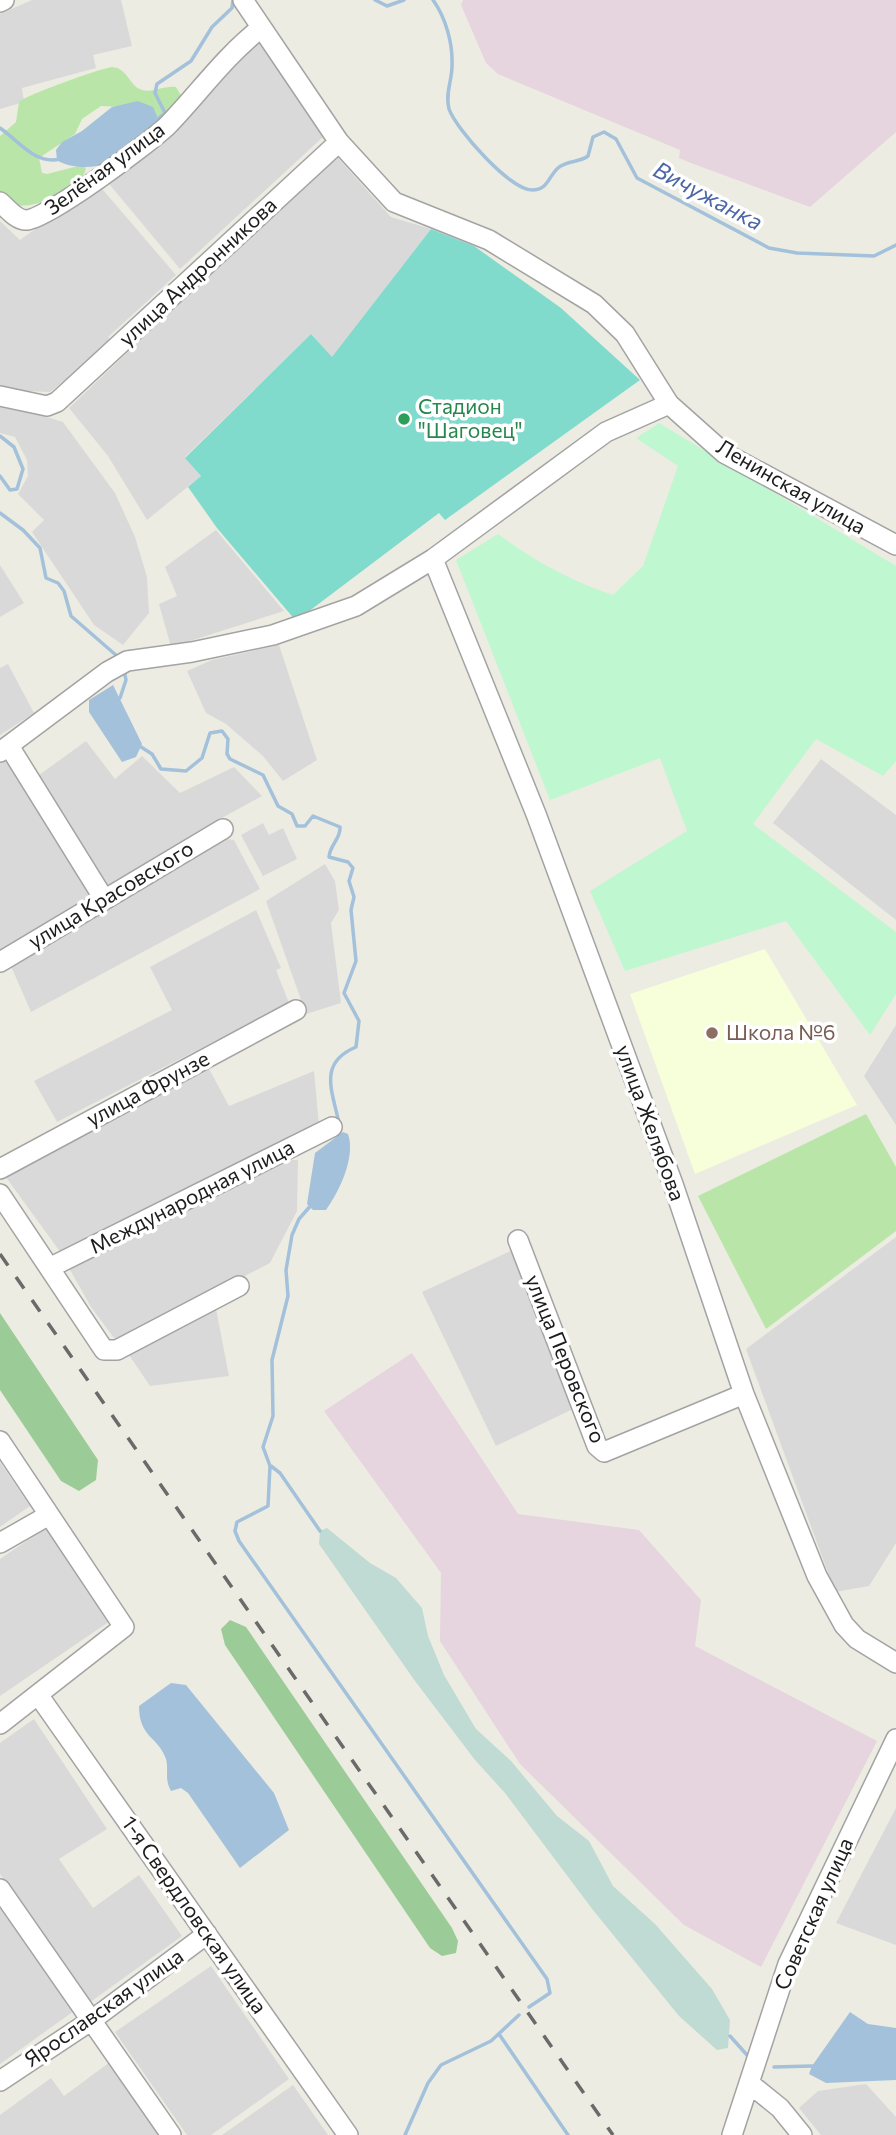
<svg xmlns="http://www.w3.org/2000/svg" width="896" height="2135" viewBox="0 0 896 2135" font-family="Commissioner,sans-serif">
<rect width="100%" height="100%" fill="#edece2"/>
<path fill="#dad9d9" d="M32,0H121L132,46L93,55L96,68L22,88L24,102L0,109V14Z
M257,40L324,136L180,269L105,179L190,117L186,112Z
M338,158L391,217L431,229L332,358L311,334L185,457L201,476L147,520L108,456L69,408L324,166Z
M98,184L176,275L108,337L112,342L50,392L0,390V221L20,240Z
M0,403L63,422L115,493L135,537L147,577L149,613L123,645L94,625L32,532L44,520L18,494L28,476L27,460L15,437L0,433Z
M216,530L284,611L171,647L159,604L177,596L165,567Z
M0,565L24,603L0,617Z
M279,645L317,760L283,781L263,756L226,724L206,713L187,671L212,660Z
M8,664L34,713L0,735V668Z
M86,741L115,779L142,756L180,793L234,767L262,796L198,831L106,889L35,778Z
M9,755L92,890L90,898L0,954V762Z
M821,759L896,815V920L773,823Z
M263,823L269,835L283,828L297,859L263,876L241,835Z
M227,839L234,840L260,889L31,1012L10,964Z
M325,864L335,881L339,910L331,923L341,1003L306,1014L266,901Z
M256,910L281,968L276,970L289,1003L57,1122L34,1081L172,1010L150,967Z
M896,1025V1125L864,1076Z
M207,1065L229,1106L314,1071L319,1125L224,1169L61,1253L5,1176Z
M284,1160H298L297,1211L270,1263L117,1342L91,1307L69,1268Z
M896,1237V1543L869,1586L835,1592L746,1349Z
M515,1249L573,1409L496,1446L422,1292Z
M216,1309L229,1376L150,1386L129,1355Z
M0,1462L30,1506L0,1527Z
M47,1527L110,1621L0,1696V1559Z
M34,1719L107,1829L59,1859L93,1908L139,1875L182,1936L89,2003L0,1874V1743Z
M896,1808V1945L836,1923Z
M0,1906L74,2011L0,2064Z
M211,1966L289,2079L211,2135H187L115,2032Z
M110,2062L161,2135H0V2115L51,2078L64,2096Z
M866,2084L896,2117V2135H821L799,2108L818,2091Z
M293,2085L328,2135H222L242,2121Z"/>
<path fill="#e6d4df" d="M463,0H896V132L810,207L691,163L679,158L680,150L498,74L486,63L461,5Z
M412,1353L518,1514L639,1530L701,1600L695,1646L877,1741L761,1967L684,1925L520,1764L440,1641L441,1573L324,1411Z"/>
<path fill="#f6feda" d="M765,949L857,1105L695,1174L630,994Z"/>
<path fill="#b9e6a8" d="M112,67C128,68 129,86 142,90C153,93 164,85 176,87L182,97L161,119L121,107L101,106L82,119L75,134L39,158L42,173L47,174L82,165L86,168C83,189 34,210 14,205L0,193V136L16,122L19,102C26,95 99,69 112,67Z
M866,1114L896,1167V1231L766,1329L698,1196Z"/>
<path fill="#9bcb97" d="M0,1313L98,1460L96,1480L79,1491L61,1481L0,1390Z
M230,1620L246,1627L452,1928L458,1941L456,1953L442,1956L430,1948L225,1645L221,1629Z"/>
<path fill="#bfdbd4" d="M327,1528L370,1563L396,1578L422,1608L428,1636L444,1675L476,1729L511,1761L557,1816L589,1841L613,1886L655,1924L712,1989L730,2020L728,2048L717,2050L679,2016L593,1910L505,1793L475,1760L415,1681L319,1544L320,1531Z"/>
<path fill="#bff7d0" d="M659,423L896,566V761L883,776L816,739L753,824L896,932V994L870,1035L786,921L625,971L590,891L687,831L660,758L550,800L456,560L498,534C535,561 569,580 613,595L643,566L678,466L636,438Z"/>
<path fill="#81dbcc" d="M431,229L474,246L561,308L640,380L445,520L439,513L296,621L217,528L188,487L201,476L185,458L311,334L332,357Z"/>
<path fill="#a3c1da" d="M138,101L153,107L157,116L155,126L104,164C93,169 67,168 57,160L56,150L62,142L82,131L112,107Z
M113,685L142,744L136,757L122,762L89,712V700Z
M343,1132L348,1134C356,1157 339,1192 326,1210H313L307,1204L315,1153Z
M171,1683L186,1685L274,1793L289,1830L240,1868L188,1793L181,1788L171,1791C164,1779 169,1770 166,1759C158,1736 139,1738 139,1706Z
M850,2012L868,2024L896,2028V2080L826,2083L809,2074L812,2066Z"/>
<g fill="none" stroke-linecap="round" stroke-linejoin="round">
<path stroke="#a3c1da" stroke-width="3.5" d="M375,0L387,6L404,0
M433,0C446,18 453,44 452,66C452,81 445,93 449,109C456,129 510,190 532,190C548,190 548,177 558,168C567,160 579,163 588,156L593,137L604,132L616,139L637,178L769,248L797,253L874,256L896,245
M154,122L165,113L155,93L157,84L191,61L212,27L232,8L233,0
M0,128C19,141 35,165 60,159
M0,436L14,447L23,469L17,489L10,490L0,476
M0,513L23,530L40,548L46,578L58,583L64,591L71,616L117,656
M120,698L126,680L124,670
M141,747L152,754L161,769L186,771L202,758L210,733L222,731L228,739L227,754L230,759L263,775L278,806L292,814L297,826H305L313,816L340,827C341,839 330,844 329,857L348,862L353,868L349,881L354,897L351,910L356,961L344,993L359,1021L356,1047C318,1063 332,1090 339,1123
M313,1203L299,1219L292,1235L286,1270L288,1296L272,1360L273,1416L263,1447L270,1466L268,1506L237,1522L235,1531L239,1541L547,1979L550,1993L529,2007
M271,1466L280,1473L320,1531
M499,2034L568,2135
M730,2036L747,2055
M774,2067L812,2066
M405,2135L428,2083L441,2065L491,2041L519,2015"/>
<defs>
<path id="minor" d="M243,0L339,142L394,202L489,240L594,304L625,334L669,404L724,453L896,545
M0,2L4,0
M0,202C7,208 16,220 26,220C46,220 151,142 168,125C199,93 225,56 261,28
M0,396L47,406L57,402L339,142
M433,559L536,814L673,1184L744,1394L817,1576L844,1625L857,1639L896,1663
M9,746L104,899
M0,752L107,672L127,661L192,652L273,635L356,606L433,559L606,432L669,404
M0,962L223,829
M0,1169L296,1010
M0,1194L104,1350H117L239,1286
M518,1240L597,1446L604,1452L744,1394
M51,1267L332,1127
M0,1441L124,1627L0,1724
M0,1543L49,1515
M39,1696L348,2135
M0,1889L171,2135
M0,2081L92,2020L207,1934
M749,2083L780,2108L802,2135
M732,2135L788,1964L896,1739"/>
</defs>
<use href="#minor" stroke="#a3a3a3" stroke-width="22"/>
<use href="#minor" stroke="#fff" stroke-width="19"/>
<path stroke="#6a6a6a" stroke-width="3.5" stroke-dasharray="14 14" stroke-linecap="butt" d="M0,1254L613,2135"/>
</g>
<circle fill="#2e9e5b" stroke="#fff" stroke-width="2.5" cx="404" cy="419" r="7"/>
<circle fill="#8d6e63" stroke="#fff" stroke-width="2.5" cx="712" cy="1033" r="7"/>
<g text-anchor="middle" stroke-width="7" stroke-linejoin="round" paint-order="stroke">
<g font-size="21" fill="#1c1c1c" stroke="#fff">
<text transform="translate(105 169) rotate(-36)" y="7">Зелёная улица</text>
<text transform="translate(198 272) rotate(-43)" y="7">улица Андронникова</text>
<text transform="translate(791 487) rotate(30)" y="7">Ленинская улица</text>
<text transform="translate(111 895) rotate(-31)" y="7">улица Красовского</text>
<text transform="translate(148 1089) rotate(-28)" y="7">улица Фрунзе</text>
<text transform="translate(650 1123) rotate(70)" y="7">улица Желябова</text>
<text transform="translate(192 1197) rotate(-27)" y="7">Международная улица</text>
<text transform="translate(565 1359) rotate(68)" y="7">улица Перовского</text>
<text transform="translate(814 1914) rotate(-66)" y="7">Советская улица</text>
<text transform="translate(194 1915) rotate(55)" y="7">1-я Свердловская улица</text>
<text transform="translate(104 2008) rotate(-35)" y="7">Ярославская улица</text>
</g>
<g font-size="21" fill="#27864d" stroke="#fff" text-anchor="start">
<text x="418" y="414">Стадион<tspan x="418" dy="24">"Шаговец"</tspan></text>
</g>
<g font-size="21" fill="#785e54" stroke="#fff" text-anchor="start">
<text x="726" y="1040">Школа №6</text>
</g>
<g font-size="23" font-style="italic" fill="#4c66a8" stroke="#fff">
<text transform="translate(708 196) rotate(28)" y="8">Вичужанка</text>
</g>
</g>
</svg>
